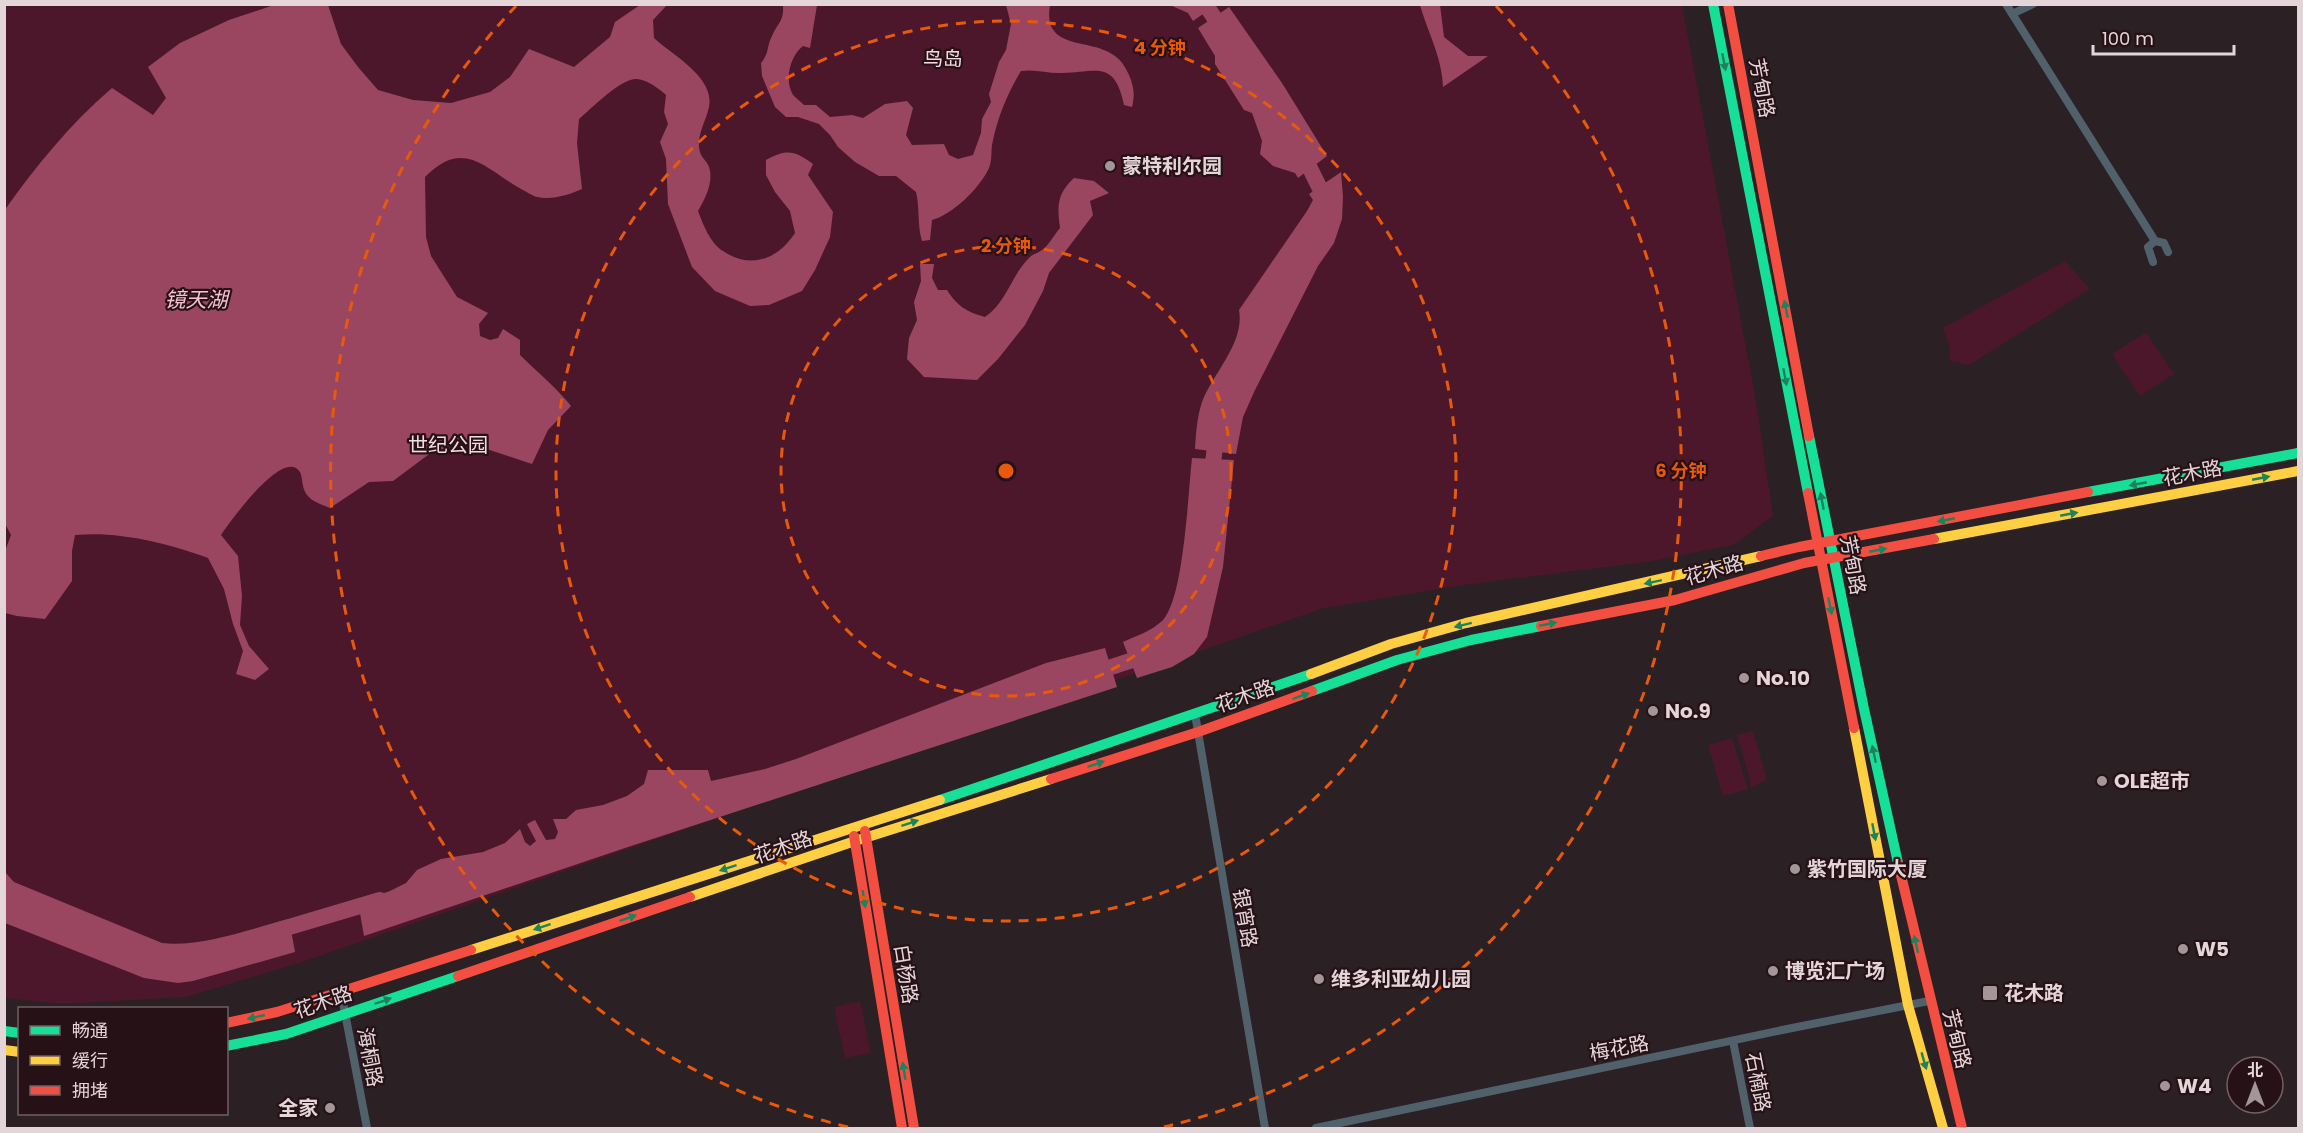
<svg xmlns="http://www.w3.org/2000/svg" width="2303" height="1133" viewBox="0 0 2303 1133" font-family="Poppins,'Noto Sans SC',sans-serif">
<rect width="100%" height="100%" fill="#2b2023"/>
<path fill="#4c172a" d="M5,5H1682L1756,401L1773,516L1733,545L1647,562L1462,585L1324,608L299,963L186,997L62,1004L5,998Z
M2065,261L2090,289L1969,365L1950,361V348L1943,328Z
M2146,332L2174,374L2140,396L2112,354Z
M1753,731L1767,779L1751,788L1750,780L1737,735Z
M1732,738L1748,789L1723,796L1708,745Z
M860,1001L871,1053L845,1058L834,1007Z"/>
<path fill="#9a4660" d="M277,4L328,5L341,44L358,67L378,90L413,100L451,103L490,92L510,77L529,49L574,67L610,37L615,22L640,5H667L653,20L654,38C672,55 715,77 709,107C706,121 698,132 699,147C700,158 706,159 709,167C714,182 705,199 698,211C703,224 710,243 723,251C751,270 778,259 795,233L790,211L775,192L766,175V160C786,149 794,150 813,164L808,175L833,212L830,237L815,270L802,291L769,305L750,306L715,291L692,267L668,204L666,159L660,142L668,124L664,112L666,95C658,88 648,80 637,79C621,78 591,109 579,119L577,143L582,189C568,195 553,200 537,197C532,196 526,191 521,189C484,168 464,138 425,177L426,237L431,256L457,297L488,313L479,324L480,336L490,340L498,338L503,329L520,340V355C537,372 556,387 571,406L548,430L532,464L454,438L446,449L432,452L393,481L369,482L330,508C318,503 306,500 303,486C302,482 302,476 300,472C284,446 229,523 221,535L238,556L242,596L240,625L249,646L269,669L255,680L236,674L243,651L233,624L224,589L208,558C167,543 119,531 75,535L72,551V581L45,619L17,616L5,613V551L11,535L4,522V211C36,166 70,124 112,88L153,115L166,98L148,67L180,43L229,20Z
M783,5H817L810,48L803,46C790,56 784,80 793,95C796,98 801,102 804,105H816L830,117L852,115L863,118L885,104L907,101L913,108L906,135L912,145L944,144L949,155L958,159L973,155L981,133L982,119L991,102L989,94L999,62L1006,50L1011,24L1006,5H1050C1042,52 1091,37 1115,56C1122,61 1125,67 1129,75C1134,87 1135,95 1132,107L1124,105C1114,57 1094,74 1059,73C1046,73 1035,69 1021,71C1007,94 997,119 992,145C991,153 992,161 989,168C980,188 952,215 932,220L930,240L922,241C917,225 920,208 916,192L896,176H879L855,162L838,147L830,135L819,124L798,117H786L775,107L762,76L761,63C770,52 766,48 772,36C778,22 784,22 783,5Z
M1170,5L1216,4V5L1193,21L1188,13Z
M1420,5H1440L1444,37L1468,56H1488L1443,87C1442,57 1428,33 1420,5Z
M1229,7L1282,83L1327,156L1298,178L1295,173L1273,166L1260,154L1262,141L1252,113L1244,110L1215,64V56L1198,28Z
M1341,172L1343,197L1342,219L1334,243L1318,266L1255,390L1243,417L1236,454L1195,449C1196,433 1197,417 1202,402C1213,373 1245,343 1239,310L1307,211L1313,200L1309,194Z
M1074,178L1094,181L1109,193L1090,201L1093,215L1049,273L1043,291L1025,325L998,359L977,380L924,377L907,359L909,338L917,320L914,302L921,281L920,264H934L932,278L938,290H947C957,306 967,312 985,317C1007,302 1011,275 1030,257C1033,254 1038,253 1042,250C1049,245 1054,235 1060,228C1057,205 1057,194 1074,178Z
M1192,458L1234,460L1223,567L1207,637L1194,654L1172,667L1137,678L1123,642C1136,636 1152,631 1163,620C1184,597 1188,493 1192,458Z
M1105,648L1117,687L628,847L364,936L358,902L390,891L406,883L417,870L441,859L483,852L505,843L520,829L525,842L530,846L536,841L527,824L535,820L546,840L555,839L558,832L553,819H566L576,810L603,805L627,796L644,784L648,770H708L711,781L765,769L796,759L1046,663Z
M4,871L14,882L162,943C199,948 253,928 289,919L295,952L193,981L178,983L144,978L5,923Z"/>
<g fill="none" stroke-linecap="round" stroke-linejoin="round">
<path stroke="#9a4660" stroke-width="16" d="M1205,4L1226,35
M1301,150L1329,207
M1211,481L1217,429
M1090,674L1151,654
M269,933L380,900"/>
<path stroke="#51616c" stroke-width="8" d="M2006,4L2155,241L2148,247L2153,262
M2012,14L2033,4
M2155,241L2164,243L2168,252
M1195,714L1265,1128
M341,992L367,1128
M1733,1041L1750,1128
M1316,1128L1792,1028L1929,1001"/>
<path stroke="#16e098" stroke-width="10" d="M1713,4L1808,493
M1809,436L1864,709L1898,863
M2088,492L2298,453
M1312,691L1397,660L1471,640L1541,626
M940,800L1311,674
M4,1031L20,1033
M226,1046L286,1034L458,976"/>
<path stroke="#ffcf43" stroke-width="10" d="M1934,539L2298,471
M1311,674L1391,644L1466,623L1761,556
M1854,728L1908,1005L1943,1128
M690,897L855,841L1051,779
M471,950L940,800
M4,1050L20,1052"/>
<path stroke="#f24e42" stroke-width="10" d="M1728,4L1809,436
M1808,493L1854,728
M1761,556L1799,547L2088,492
M1541,626L1675,600L1804,563L1934,539
M1051,779L1198,732L1312,691
M865,831L914,1128
M854,836L902,1128
M1898,863L1962,1128
M458,976L690,897
M226,1023L277,1012L471,950"/>
</g>
<defs><path id="oneway-solid" d="M-6-.8H1V-3.2L6.5 0L1 3.2V.8H-6Z" transform="scale(1.5)"/></defs>
<g fill="#1d835e">
<use href="#oneway-solid" transform="translate(1724 62) rotate(79)"/>
<use href="#oneway-solid" transform="translate(1786 309) rotate(-101)"/>
<use href="#oneway-solid" transform="translate(1785 377) rotate(79)"/>
<use href="#oneway-solid" transform="translate(2261 478) rotate(-11)"/>
<use href="#oneway-solid" transform="translate(2138 484) rotate(169)"/>
<use href="#oneway-solid" transform="translate(1822 501) rotate(-101)"/>
<use href="#oneway-solid" transform="translate(2069 514) rotate(-11)"/>
<use href="#oneway-solid" transform="translate(1946 520) rotate(169)"/>
<use href="#oneway-solid" transform="translate(1878 550) rotate(-11)"/>
<use href="#oneway-solid" transform="translate(1653 582) rotate(168)"/>
<use href="#oneway-solid" transform="translate(1830 606) rotate(78)"/>
<use href="#oneway-solid" transform="translate(1548 624) rotate(-11)"/>
<use href="#oneway-solid" transform="translate(1463 625) rotate(166)"/>
<use href="#oneway-solid" transform="translate(1301 696) rotate(-20)"/>
<use href="#oneway-solid" transform="translate(1874 754) rotate(-102)"/>
<use href="#oneway-solid" transform="translate(1096 764) rotate(-18)"/>
<use href="#oneway-solid" transform="translate(910 823) rotate(-18)"/>
<use href="#oneway-solid" transform="translate(1874 832) rotate(79)"/>
<use href="#oneway-solid" transform="translate(728 868) rotate(162)"/>
<use href="#oneway-solid" transform="translate(864 899) rotate(81)"/>
<use href="#oneway-solid" transform="translate(628 918) rotate(-19)"/>
<use href="#oneway-solid" transform="translate(542 927) rotate(162)"/>
<use href="#oneway-solid" transform="translate(1916 944) rotate(-103)"/>
<use href="#oneway-solid" transform="translate(383 1001) rotate(-19)"/>
<use href="#oneway-solid" transform="translate(256 1017) rotate(167)"/>
<use href="#oneway-solid" transform="translate(1924 1061) rotate(74)"/>
<use href="#oneway-solid" transform="translate(904 1071) rotate(-99)"/>
</g>
<g fill="none" stroke="#e8590c" stroke-width="3" stroke-dasharray="10 8">
<circle cx="1006" cy="471" r="225"/>
<circle cx="1006" cy="471" r="450"/>
<path d="M848 1127A675 675 0 0 1 516 6M1496 6A675 675 0 0 1 1164 1127"/>
</g>
<g fill="#a39699" stroke="#261117" stroke-width="2">
<circle cx="1110" cy="166" r="6"/>
<circle cx="1744" cy="678" r="6"/>
<circle cx="1653" cy="711" r="6"/>
<circle cx="2102" cy="781" r="6"/>
<circle cx="1795" cy="869" r="6"/>
<circle cx="2183" cy="949" r="6"/>
<circle cx="1773" cy="971" r="6"/>
<circle cx="1319" cy="979" r="6"/>
<rect x="1982" y="985" width="16" height="16" rx="3"/>
<circle cx="2165" cy="1086" r="6"/>
<circle cx="330" cy="1108" r="6"/>
</g>
<g text-anchor="middle" stroke-width="4.5" stroke-linejoin="round" paint-order="stroke">
<g font-size="20" fill="#f4d9df" stroke="#261117">
<text x="943" y="66">鸟岛</text>
<text x="448" y="452">世纪公园</text>
</g>
<g font-size="20" fill="#e4d5d8" stroke="#261117">
<text transform="translate(1762 88) rotate(79)" y="7">芳甸路</text>
<text transform="translate(2192 473) rotate(-11)" y="7">花木路</text>
<text transform="translate(1853 565) rotate(79)" y="7">芳甸路</text>
<text transform="translate(1714 570) rotate(-16)" y="7">花木路</text>
<text transform="translate(1245 696) rotate(-19)" y="7">花木路</text>
<text transform="translate(783 847) rotate(-19)" y="7">花木路</text>
<text transform="translate(1245 918) rotate(80)" y="7">银宵路</text>
<text transform="translate(906 974) rotate(81)" y="7">白杨路</text>
<text transform="translate(323 1002) rotate(-19)" y="7">花木路</text>
<text transform="translate(1957 1039) rotate(76)" y="7">芳甸路</text>
<text transform="translate(1619 1048) rotate(-11)" y="7">梅花路</text>
<text transform="translate(370 1057) rotate(79)" y="7">海桐路</text>
<text transform="translate(1758 1082) rotate(79)" y="7">石楠路</text>
</g>
<g font-size="20" font-weight="bold" fill="#e4d5d8" stroke="#261117" text-anchor="start">
<text x="1122" y="173">蒙特利尔园</text>
<text x="1756" y="685">No.10</text>
<text x="1665" y="718">No.9</text>
<text x="2114" y="788">OLE超市</text>
<text x="1807" y="876">紫竹国际大厦</text>
<text x="2195" y="956">W5</text>
<text x="1785" y="978">博览汇广场</text>
<text x="1331" y="986">维多利亚幼儿园</text>
<text x="2004" y="1000">花木路</text>
<text x="2177" y="1093">W4</text>
<text x="318" y="1115" text-anchor="end">全家</text>
</g>
<g font-size="21" font-style="italic" fill="#f6c2cf" stroke="#261117">
<text x="196" y="307">镜天湖</text>
</g>
</g>
<circle cx="1006" cy="471" r="9" fill="#e8590c" stroke="#261117" stroke-width="3"/>
<g font-size="18" text-anchor="middle" font-weight="bold" fill="#e8590c" stroke="#261117" stroke-width="4.5" stroke-linejoin="round" paint-order="stroke">
<text x="1160" y="54">4 分钟</text>
<text x="1006" y="252">2 分钟</text>
<text x="1681" y="477">6 分钟</text>
</g>
<rect width="2303" height="1133" fill="none" stroke="#e4d5d8" stroke-width="12"/>
<rect x="18" y="1007" width="210" height="108" fill="#261117" stroke="#725f64" stroke-width="1.5"/>
<rect x="30" y="1026" width="30" height="9" fill="#16e098" stroke="#725f64" stroke-width="1.5"/>
<text x="72" y="1037" font-size="18" fill="#e4d5d8">畅通</text>
<rect x="30" y="1056" width="30" height="9" fill="#ffcf43" stroke="#725f64" stroke-width="1.5"/>
<text x="72" y="1067" font-size="18" fill="#e4d5d8">缓行</text>
<rect x="30" y="1086" width="30" height="9" fill="#f24e42" stroke="#725f64" stroke-width="1.5"/>
<text x="72" y="1097" font-size="18" fill="#e4d5d8">拥堵</text>
<g transform="translate(2255 1085)"><circle r="28" fill="#261117" stroke="#725f64" stroke-width="1.5"/>
<path d="M0-4.5L10 22L0 15L-10 22Z" fill="#a39699"/>
<text y="-9" font-size="16" font-weight="bold" text-anchor="middle" fill="#e4d5d8">北</text>
</g>
<path d="M2093 45v9h141v-9" fill="none" stroke="#e4d5d8" stroke-width="3"/>
<text x="2102" y="45" font-size="18" fill="#e4d5d8" stroke="#261117" stroke-width="4.5" paint-order="stroke">100 m</text>
</svg>
